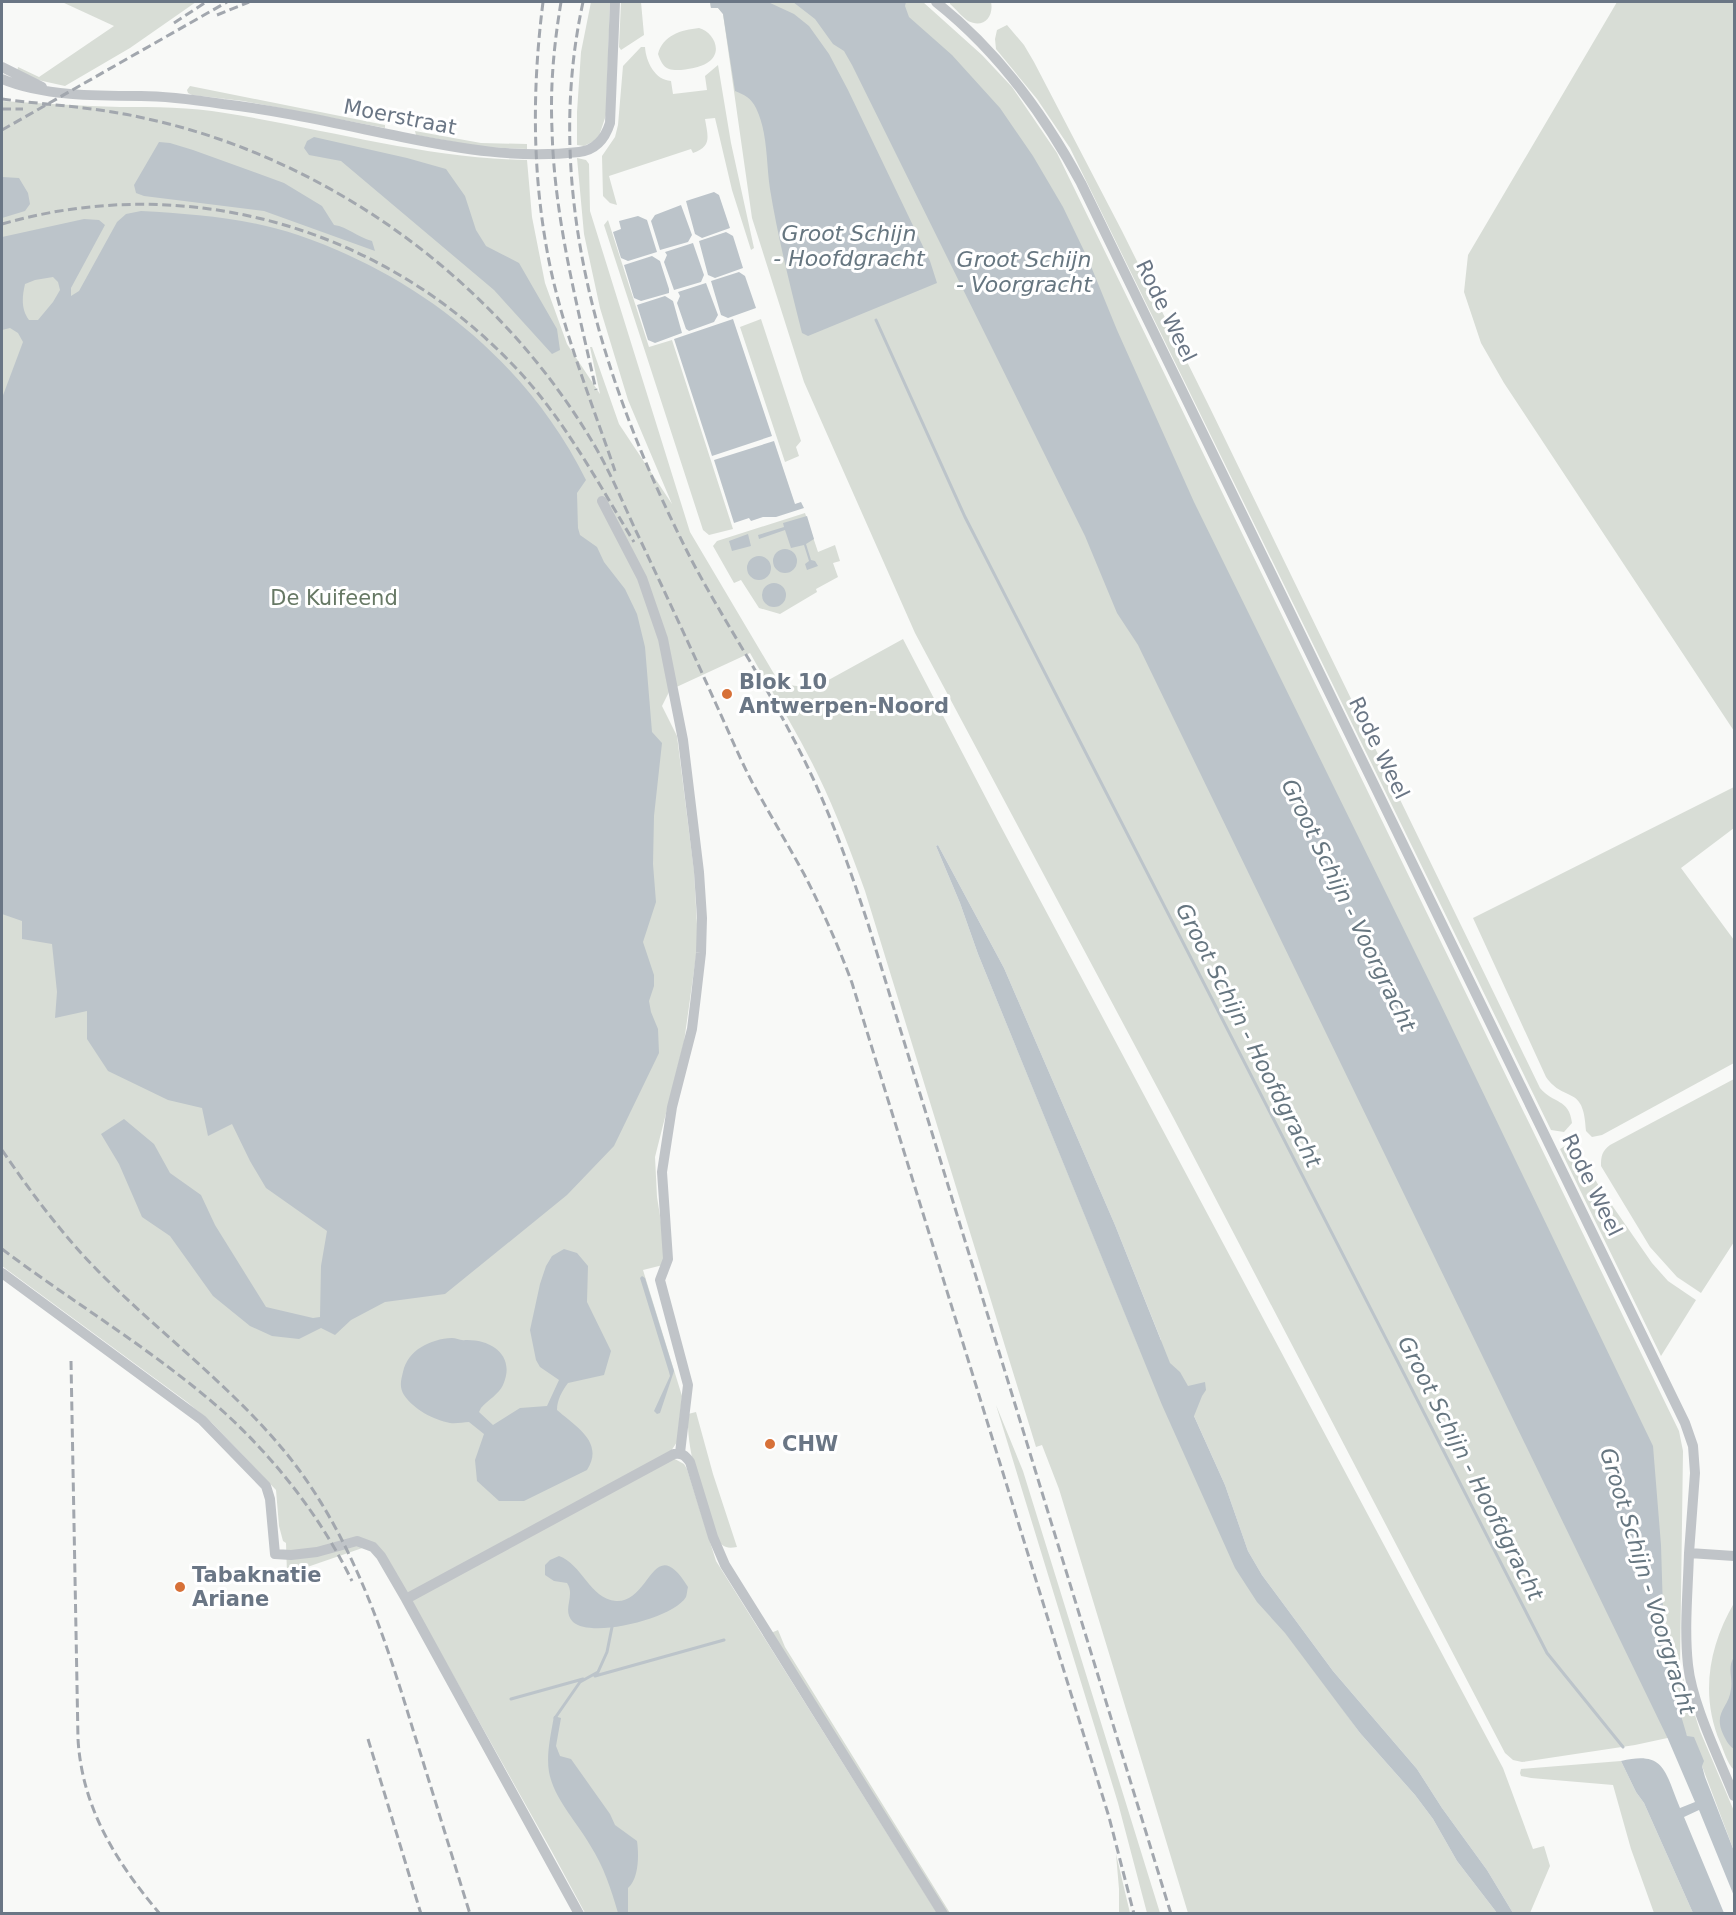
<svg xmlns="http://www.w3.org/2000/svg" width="1736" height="1915" viewBox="0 0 1736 1915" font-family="'DejaVu Sans',sans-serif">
<rect width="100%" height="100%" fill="#f8f9f7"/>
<path fill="#d8ddd6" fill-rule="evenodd" d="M62,2H196L130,48L65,86L38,80L17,72L18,67L39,77L114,26Z
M591,2H610L606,115L598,139L584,146L577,145V112L581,52Z
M621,2H641L644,35L621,50L619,47Z
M710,2H923L982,55L1012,87L1057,153L1679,1431L1683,1451L1680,1668L1700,1731L1734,1811V1851L1702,1766L1686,1734L1635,1745L1522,1762L1513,1760L1505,1753L1173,1117L915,633L804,382L752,218L723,14L718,8H711Z
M950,2H991C994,16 984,29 968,21C962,17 956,9 950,4Z
M1617,2H1734V731L1504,383L1481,343L1464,292L1468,255Z
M1007,25L1024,45L1034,62L1122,231L1210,408L1540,1088C1553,1104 1569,1098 1572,1123L1564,1132L1551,1130L1070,148L1037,99L996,49L995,39L997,30Z
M699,28C714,32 724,53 707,63C699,68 678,72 669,69C663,67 660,60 658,54C663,35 681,30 699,28Z
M641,47H645C646,62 655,80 671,81L673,94L707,90L705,76L718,65L731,143L754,248L751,250L732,190L715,118L705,119C708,137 712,146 693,153L691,149L609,176L617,205L610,203L603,196L602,156L615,137L618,125L623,66Z
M190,86L385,125V128L243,101L192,95L188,93L187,90Z
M2,101C41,103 81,106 120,107C155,107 190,107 225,113C326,129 424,158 527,160L532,217L545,283L567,344L600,394L590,347H592L619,424L672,504L628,400L600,308L584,234L577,158L586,160L589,164L590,211L690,532L780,684L814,688L903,639L999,823L1503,1768L1533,1849L1544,1846L1550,1866L1530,1913H1513L1487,1870L1442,1808L1417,1769L1333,1671L1262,1575L1248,1551L1225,1485L1186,1398L1218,1515L1331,1693L1360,1733L1415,1795L1433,1819L1457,1861L1497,1913H1188L1059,1489L1042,1445L1036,1447L865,891C851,852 836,812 818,775C798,733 773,694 750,653L670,690L662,706L677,736L694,871L698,942L684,1042L655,1157L657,1197L665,1247L663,1265L643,1270L682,1396L677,1442L671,1451L673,1458L684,1464L687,1469L716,1561L937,1913H585L551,1850L421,1618L374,1544L287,1574L286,1543L283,1541L279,1526L276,1490L212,1423L187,1402L2,1266ZM938,845L1004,968L1115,1225L1161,1340L1140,1350L978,954L960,903L936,846Z
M415,131L481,143L527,144V149L482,147L416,135Z
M608,220L649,347L672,340L733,529L709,535L703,530L604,225Z
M761,319L801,441L796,447L799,456L785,462L740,327Z
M805,513L818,552L835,545L840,561L833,563L838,577L816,589L817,592L780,614L759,608L741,580L734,583L713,546L717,541Z
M1734,787V828L1681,868L1734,940V1063L1602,1135L1592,1137L1586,1131C1584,1083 1565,1104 1546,1077L1473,918Z
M1734,1079V1242L1701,1293L1677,1277L1650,1247L1601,1166C1601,1156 1602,1151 1610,1145Z
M1568,1144L1573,1146L1580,1153L1600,1188L1652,1263L1668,1281L1696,1300L1661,1356L1560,1149Z
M996,1405L1023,1471L1160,1913H1147L1118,1803Z
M696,1412L713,1474L737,1547C726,1549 722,1547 716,1537C704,1497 686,1456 688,1414Z
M1734,1603V1770C1727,1763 1724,1751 1720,1742C1700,1695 1709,1646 1734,1603Z
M778,1630L785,1647L950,1913H946L771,1633Z
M1621,1761L1636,1792L1644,1803L1693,1913H1654L1631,1849L1613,1785L1531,1778L1521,1776L1520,1773L1521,1769Z
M1116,1854L1130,1913H1119V1889Z"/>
<path fill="#bcc4ca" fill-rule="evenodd" d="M710,2H768L794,14L809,26L829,54L848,90L930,261L937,283L808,336L802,333C790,285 778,238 770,189C766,162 768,133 756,108C751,98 745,95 735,91L723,14L718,8H711Z
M793,2H906L905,6L909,17L952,55L1000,108L1033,156L1063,207L1088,259L1117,330L1194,502L1439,1001L1653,1446L1661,1545L1664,1643L1669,1675L1687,1736L1694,1737L1704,1761L1702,1766L1705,1777L1734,1851V1896L1699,1810L1684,1817L1724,1913H1693L1644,1803L1636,1792L1621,1761C1666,1750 1665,1773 1680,1808L1695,1802L1668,1739L1138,645L1117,613L1085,536L852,65L844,51L833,44L815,19Z
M314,137L407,158L446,169L465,196L476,230L486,246L519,263L557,329L560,350L552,354L494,290L341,161L309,155L304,148L307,141Z
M159,142L170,143L193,150L284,183L322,206L334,225C348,227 357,237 372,241L375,251L264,211L144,196L136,193L134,185Z
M2,177L19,178L28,193L30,204L25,211L2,218Z
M714,192L719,195L730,228L702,238L695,234L686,201Z
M681,205L692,235L688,242L660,250L651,221L655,215Z
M141,211C194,214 247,218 298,235C421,277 528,363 586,480L577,493L578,528L580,535L597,547L604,562L625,589L637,614L645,647L652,732L662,743L654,816L653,864L656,902L643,942L654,975V986L649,1001L651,1012L658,1029L659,1053L614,1146L567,1195L445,1294L385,1302L351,1320L335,1335L321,1328L299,1339L272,1336L250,1326L213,1296L170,1236L142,1217L119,1164L101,1134L124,1119L154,1144L170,1173L201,1195L215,1225L266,1307L313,1318L320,1317L321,1266L327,1231L266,1188L250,1161L232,1124L208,1136L202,1108L168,1100L108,1071L87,1039V1011L55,1018L57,992L52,944L22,939V921L2,914V398L23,342L18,333L10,328L2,330V237L84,219L99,220L105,225L71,288V296L79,291L117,222L126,214ZM53,277L58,282L60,290L53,302L38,320H29C21,309 22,297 25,284L35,280Z
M638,216L647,220L657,252L628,261L621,258L613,232L621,229L619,221Z
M726,232L733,236L743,268L715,278L708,275L699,241Z
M693,243L704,275L701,282L674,290L664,262L667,255L665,252Z
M652,256L660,261L669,289V293L641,301L634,298L624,265Z
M739,272L745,276L756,308L728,318L721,315L711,281Z
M706,283L718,315L714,322L689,331L686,329L677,303L680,296L678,292Z
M665,296L673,301L682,333L655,343L648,340L637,305Z
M733,319L772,436L712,456L674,339Z
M774,441L795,504L801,502L804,508L776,517H763L751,521L749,518L734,523L714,460Z
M807,516L814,539L806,544L811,560L815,561L818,566L807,570L805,564L809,561L804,545L791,548L785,530L759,539L758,535L784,527L783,523Z
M748,534L751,546L732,551L729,541Z
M773 561a12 12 0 1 1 24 0a12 12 0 1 1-24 0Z
M747 568a12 12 0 1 1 24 0a12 12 0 1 1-24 0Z
M762 595a12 12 0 1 1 24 0a12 12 0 1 1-24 0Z
M938,845L1004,968L1115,1225L1170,1363L1180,1372L1188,1386L1205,1382L1206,1390L1202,1396L1194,1416L1225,1485L1248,1551L1262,1575L1333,1671L1417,1769L1442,1808L1487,1870L1513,1913H1497L1457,1861L1433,1819L1415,1795L1360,1733L1285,1633L1257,1602L1235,1568L1162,1405L978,954L960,903L936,846Z
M564,1249L577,1253L588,1266L587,1302L611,1351L604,1375L568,1383C562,1391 557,1400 557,1410C575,1426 605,1442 587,1470L524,1501H499L477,1481L475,1460L484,1434L469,1422C463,1422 456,1424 450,1423C434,1420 413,1409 404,1395C399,1387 401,1380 403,1372C408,1350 430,1339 452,1338C456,1338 461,1341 465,1340C492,1339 516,1356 503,1385C499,1394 488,1400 481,1408L479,1412L493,1425L520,1408L547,1406L559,1380L540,1367L536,1360L530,1330L540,1284L546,1266L552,1256Z
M642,1276L645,1278L674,1371L660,1413L657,1414L654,1411L670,1376L669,1372L640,1278Z
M559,1556C582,1564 590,1599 616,1601C651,1603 653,1530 688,1587C687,1591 687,1594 686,1597C674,1618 592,1639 573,1622C561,1610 576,1596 567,1583L554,1581L545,1575V1565L550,1560Z
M1734,1657V1749C1728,1745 1726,1740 1723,1734C1713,1712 1729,1708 1731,1689C1733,1677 1727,1668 1734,1657Z
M554,1716L561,1718L556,1746L560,1756L571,1759L610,1814L615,1825L637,1841C639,1855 639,1878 628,1888V1913H618C611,1889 604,1867 590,1845C577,1822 554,1799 549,1772C546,1754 551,1734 554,1716Z"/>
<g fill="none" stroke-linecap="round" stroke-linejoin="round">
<path stroke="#bcc4ca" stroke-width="3" d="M876,320L965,517L1547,1653L1623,1747
M595,1676L724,1640
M511,1699L583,1679
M555,1718L580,1682L598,1672L607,1652L612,1627"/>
<path stroke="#c0c4c8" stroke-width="10" d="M936,2C998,51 1044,114 1081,183L1685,1423L1693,1446L1695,1473L1689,1553
M2,67L42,87
M2,79C42,96 97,96 141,96C168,96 196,100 223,104C283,111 343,125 402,137C461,149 519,159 579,152C596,150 605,139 610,123L615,2
M602,501L642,578L663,639L683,740L699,872L702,918L701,953L696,996L692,1029L672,1107L662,1172L668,1259L660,1280L688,1385L680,1453
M2,1273L202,1420L266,1486L270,1499L275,1554L291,1555L317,1552L357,1541L373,1547L381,1556L406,1599L579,1914
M1734,1556L1689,1553C1688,1590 1684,1628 1688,1665C1692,1704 1719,1758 1734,1796
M406,1599L674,1454C682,1453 685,1455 690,1462L713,1537L725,1565L943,1914"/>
<path stroke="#a2a7ae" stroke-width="3" stroke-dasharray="9 4.5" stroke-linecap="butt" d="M543,2C532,89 532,175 549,261C563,331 592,403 615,471
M561,2C554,44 550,86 552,129C554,217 577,304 596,390
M583,2C541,195 604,389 692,561C724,621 762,678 793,738C825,798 848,862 869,927L1171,1914
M217,15L249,2
M174,23L206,2
M2,99C47,105 94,107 139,117C327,156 499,281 596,448C611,474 623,503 636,531C663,588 690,646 716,704C728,730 739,757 752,782C769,813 787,843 804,874C822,909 838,945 852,983L1109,1817L1134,1914
M2,109H23
M2,130L227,2
M2,224C186,171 382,227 514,366C563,417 597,481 634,542
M2,1150C32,1194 64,1237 102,1275C164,1337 235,1389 290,1458C353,1538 385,1637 414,1733C433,1793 451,1853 470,1914
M2,1249C75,1304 158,1353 226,1414C277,1461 322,1519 352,1581
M71,1361L78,1739C82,1808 116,1862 160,1914
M368,1739L421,1914"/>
</g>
<g fill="#d77138" stroke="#fff" stroke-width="2">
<circle cx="727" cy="694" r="6"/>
<circle cx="770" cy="1444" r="6"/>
<circle cx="180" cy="1587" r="6"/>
</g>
<g text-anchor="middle" stroke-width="6" stroke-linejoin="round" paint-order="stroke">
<g font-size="21" fill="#6a7685" stroke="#fff">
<text transform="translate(400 117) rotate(11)" y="7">Moerstraat</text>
<text transform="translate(1166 311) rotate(64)" y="7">Rode Weel</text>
<text transform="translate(1379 748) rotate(64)" y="7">Rode Weel</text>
<text transform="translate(1592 1185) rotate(64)" y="7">Rode Weel</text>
</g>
<g font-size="21" fill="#667864" stroke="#fff">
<text x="334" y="605">De Kuifeend</text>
</g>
<g font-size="21" font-weight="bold" fill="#6a7685" stroke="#fff" text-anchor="start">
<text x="739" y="689">Blok 10<tspan x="739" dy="24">Antwerpen-Noord</tspan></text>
<text x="782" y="1451">CHW</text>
<text x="192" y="1582">Tabaknatie<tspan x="192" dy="24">Ariane</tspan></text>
</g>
<g font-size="22" font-style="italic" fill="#667680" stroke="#fff">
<text x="849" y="241">Groot Schijn<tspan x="849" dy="25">- Hoofdgracht</tspan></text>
<text x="1024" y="267">Groot Schijn<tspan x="1024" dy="25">- Voorgracht</tspan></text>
<text transform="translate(1349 905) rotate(64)" y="8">Groot Schijn - Voorgracht</text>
<text transform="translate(1249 1035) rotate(63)" y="8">Groot Schijn - Hoofdgracht</text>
<text transform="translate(1471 1468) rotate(63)" y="8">Groot Schijn - Hoofdgracht</text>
<text transform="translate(1648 1581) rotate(73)" y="8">Groot Schijn - Voorgracht</text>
</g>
</g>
<rect width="1736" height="1915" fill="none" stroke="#6a7685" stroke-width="6"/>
</svg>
